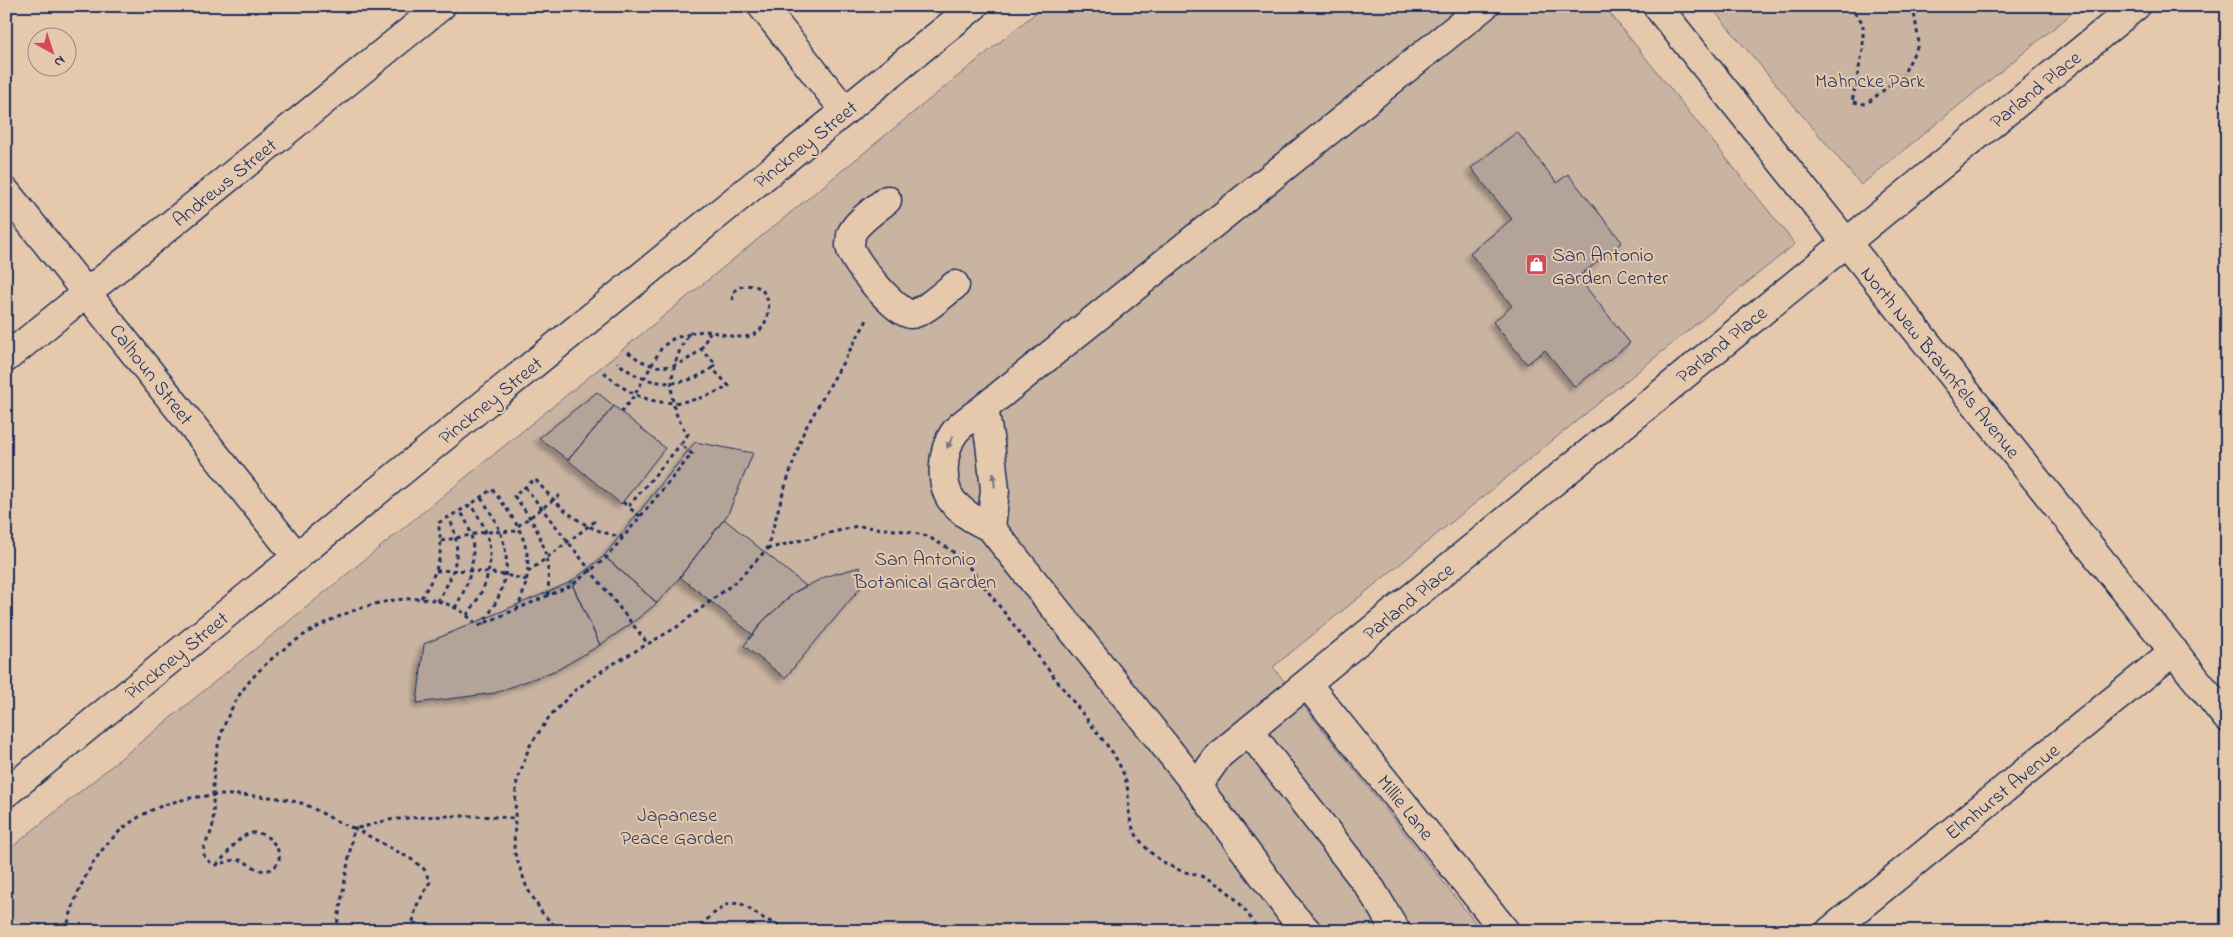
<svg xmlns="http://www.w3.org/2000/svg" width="2233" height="937" viewBox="0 0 2233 937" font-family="'Indie Flower',sans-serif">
<defs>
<filter id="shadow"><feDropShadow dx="-4.5" dy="4.5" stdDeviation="2.5" flood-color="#0004"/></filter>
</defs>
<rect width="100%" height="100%" fill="#e6c9ad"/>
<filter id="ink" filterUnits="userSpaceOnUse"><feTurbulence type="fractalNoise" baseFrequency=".02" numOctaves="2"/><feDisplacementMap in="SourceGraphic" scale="10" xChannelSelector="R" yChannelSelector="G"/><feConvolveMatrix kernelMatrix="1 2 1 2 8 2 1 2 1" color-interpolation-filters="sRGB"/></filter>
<g filter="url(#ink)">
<path fill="#c9b3a1" stroke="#727180" d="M1044,6H1604L1795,244L1273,667L1482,931H6V852Z
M1710,6H2081L1861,185Z"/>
<path fill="#b3a399" stroke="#1b2f5e" filter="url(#shadow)" d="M1517,132L1557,183L1568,174L1622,242L1578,277L1630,343L1575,387L1545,350L1527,364L1493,322L1512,306L1470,253L1512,219L1471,168Z
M597,392L614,406L568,460L539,438Z
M614,406L665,448L621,504L568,460Z
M695,442L753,453L728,514L676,582L657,603L604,556Z
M724,519L806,586L795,592L763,621L753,635L680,577Z
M604,556L657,603L632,623L600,645L571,582Z
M860,567L862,586L785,678L744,646L763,621L795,592L827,576Z
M571,582L600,645L559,669L495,693L417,703L424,644Z"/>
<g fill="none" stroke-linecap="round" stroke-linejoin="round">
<defs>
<path id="minor" d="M762,6L845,111
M1657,6L2227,718
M6,192L297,557
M887,200C877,208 855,223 851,235C851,238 850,244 850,246C852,261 895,312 910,314C921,315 946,292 955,285
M6,358L441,6
M984,408L990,443L995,490L991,528
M1307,684L1505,931
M1249,731L1371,889L1396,931
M1197,786L1219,755L2136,6
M6,793L974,6
M1307,931L1294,917L1197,786L991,528C977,521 964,515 953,502C939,485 942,450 954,433C961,423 975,415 984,408L1484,6
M1830,931L2174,651"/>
</defs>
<use href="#minor" stroke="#1b2f5e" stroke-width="31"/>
<path stroke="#1b2f5e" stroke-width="3" stroke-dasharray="4 4" stroke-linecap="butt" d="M1849,6L1863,23V49L1852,102L1866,104L1903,75L1919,43L1913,6
M701,349L710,332
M628,352C654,373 677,371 701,349L716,364L712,368
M604,372C643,410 683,410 729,386L712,368C681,391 644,386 617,362
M621,412L634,396L662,347L674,338L690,334
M525,487L648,644
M481,498C513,542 516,579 482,624
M623,502L628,507
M640,516L628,507L681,444
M518,526L560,495
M441,541L485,532L521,531
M767,549L857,526L905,531L927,536L951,550L969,567L1113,753C1118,762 1123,771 1126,781C1132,806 1123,819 1142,843C1151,855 1165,864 1179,870C1186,873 1194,873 1201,876C1228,887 1245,906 1258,931
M436,571C468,569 496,572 527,580
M528,572L598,519
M548,595C551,553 540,528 514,496L535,479C560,509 584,531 623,537
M421,598C437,573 445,554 438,523L470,505L492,489C524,530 540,558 517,609
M437,601C455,576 464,547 449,518
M455,608C473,578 482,542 460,511
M467,615C494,580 500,541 470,505
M216,865C227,856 233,842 246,835C266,824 293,858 271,869C258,875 250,862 239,860C232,859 223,864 216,865C190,854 212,840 213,824C214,814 213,804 213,794C213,763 218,734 233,706C263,646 369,586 437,601C454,605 467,614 478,626L572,585L606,558L692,454L681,444L688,434C664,405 668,363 690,333C696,332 701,331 706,331C729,334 760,350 768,313C770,303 767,295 760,288C749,282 727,286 734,303
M6,927L57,925L116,931
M66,931C88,839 142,792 238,795C259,796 281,797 301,803C314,807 346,829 356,828C367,827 378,822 389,820C431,815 472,815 514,818
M336,931L354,828L411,859L424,869L430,882L416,907L411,931
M560,931L543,914L527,888L514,851L516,785L529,747L550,716L574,691L606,668L677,627L738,580L767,549L782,496L804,431L867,320
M695,931L713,914L728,904L740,903L766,920L794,931"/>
<use href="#minor" stroke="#e6c9ad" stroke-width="28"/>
</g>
<defs><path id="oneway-solid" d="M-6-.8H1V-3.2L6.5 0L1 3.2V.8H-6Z" transform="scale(1.25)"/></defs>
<g fill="#767482">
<use href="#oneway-solid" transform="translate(950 442) rotate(115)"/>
<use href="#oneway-solid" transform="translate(994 480) rotate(-96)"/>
</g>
</g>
<defs>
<symbol id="shop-square" viewBox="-11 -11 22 22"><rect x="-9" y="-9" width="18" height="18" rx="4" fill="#d1495b" stroke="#e6c9ad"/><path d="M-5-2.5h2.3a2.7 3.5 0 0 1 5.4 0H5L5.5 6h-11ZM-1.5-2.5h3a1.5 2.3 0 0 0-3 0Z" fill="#fff"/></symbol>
</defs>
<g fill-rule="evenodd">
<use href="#shop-square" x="1524" y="252" width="25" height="25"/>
</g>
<g text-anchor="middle" stroke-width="4" stroke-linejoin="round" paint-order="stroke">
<g font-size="20" fill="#2c3c65" stroke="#e6c9ad">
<text x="1870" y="87">Mahncke Park</text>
<text x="925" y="565">San Antonio<tspan x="925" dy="23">Botanical Garden</tspan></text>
<text x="677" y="821">Japanese<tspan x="677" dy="23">Peace Garden</tspan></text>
</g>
<g font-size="20" fill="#1b2f5e" stroke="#e6c9ad">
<text transform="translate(2035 89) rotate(-39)" y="7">Parland Place</text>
<text transform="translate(805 144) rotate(-39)" y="7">Pinckney Street</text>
<text transform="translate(224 182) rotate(-39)" y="7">Andrews Street</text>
<text transform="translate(1721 344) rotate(-39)" y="7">Parland Place</text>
<text transform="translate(1941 362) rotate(51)" y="7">North New Braunfels Avenue</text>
<text transform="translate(152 374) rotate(52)" y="7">Calhoun Street</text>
<text transform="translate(490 400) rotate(-39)" y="7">Pinckney Street</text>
<text transform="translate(1408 601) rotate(-39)" y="7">Parland Place</text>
<text transform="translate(176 655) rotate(-39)" y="7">Pinckney Street</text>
<text transform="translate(2002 791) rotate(-39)" y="7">Elmhurst Avenue</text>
<text transform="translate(1406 807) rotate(51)" y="7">Millie Lane</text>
</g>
<g font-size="20" fill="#1b2f5e" stroke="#e6c9ad" text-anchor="start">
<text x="1552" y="261">San Antonio<tspan x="1552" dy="23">Garden Center</tspan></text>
</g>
</g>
<rect width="2233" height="937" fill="none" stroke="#e6c9ad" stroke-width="25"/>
<rect x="12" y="12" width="2208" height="912" fill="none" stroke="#1b2f5e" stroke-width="2" filter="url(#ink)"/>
<g transform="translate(52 52) rotate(141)"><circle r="24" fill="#e6c9ad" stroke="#958b8d"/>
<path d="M0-4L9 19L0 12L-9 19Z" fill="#d1495b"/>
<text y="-8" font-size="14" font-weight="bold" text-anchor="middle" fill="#1b2f5e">N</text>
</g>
</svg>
